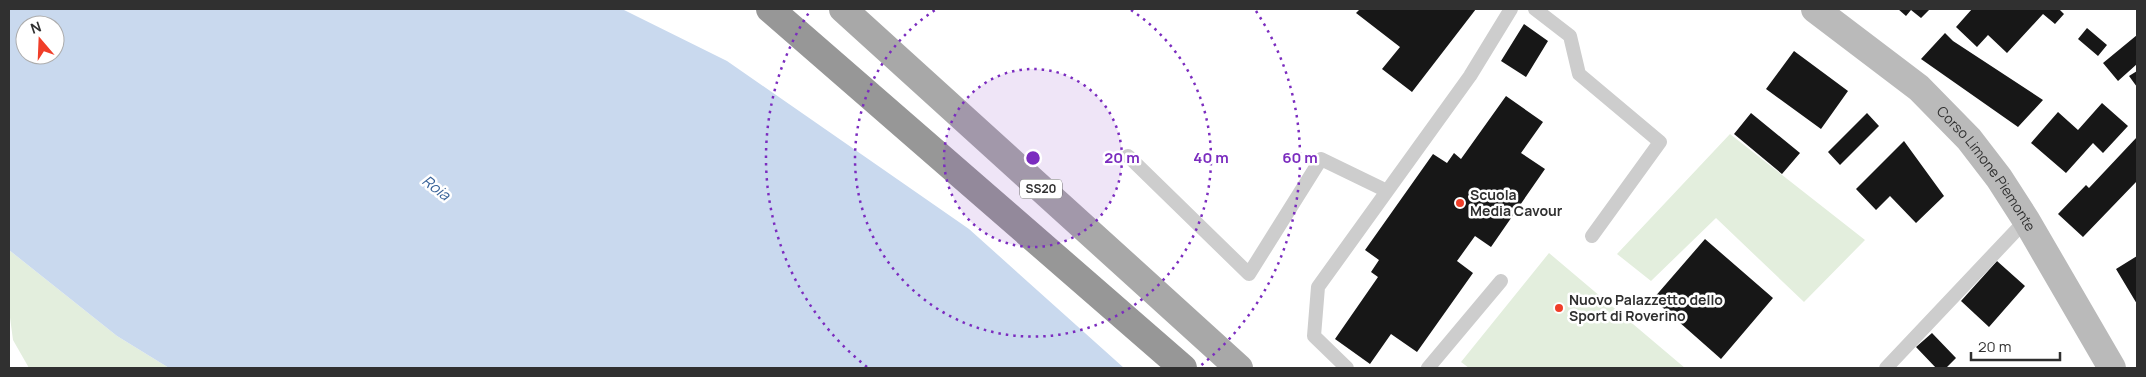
<svg xmlns="http://www.w3.org/2000/svg" width="2146" height="377" viewBox="0 0 2146 377" font-family="Manrope,sans-serif">
<rect width="100%" height="100%" fill="#fff"/>
<path fill="#e3eedd" d="M1730,134L1865,240L1804,302L1716,218L1651,281L1617,254Z
M9,250L117,336L169,368H29L13,340L9,310Z
M1549,253L1685,368H1469L1461,362Z"/>
<path fill="#c9d9ee" fill-rule="evenodd" d="M9,9H622L727,61L969,229L1124,368H169L117,336L9,250ZM25,25H55V55H25Z"/>
<path fill="#171717" d="M1360,9H1476L1412,92L1382,69L1400,47L1356,13Z
M1898,9H1930L1921,18L1911,10L1906,16Z
M1972,9H2059L2064,14L2055,24L2043,14L2007,53L1988,35L1977,47L1956,27Z
M1524,24L1548,41L1526,77L1501,61Z
M2087,28L2107,45L2098,56L2078,39Z
M1945,33L1953,41L2043,100L2018,127L1921,59Z
M2137,35V64L2118,81L2103,63Z
M1794,51L1848,91L1821,129L1766,89Z
M2137,71V87L2129,76Z
M1506,96L1543,122L1521,153L1545,169L1491,247L1475,236L1457,261L1473,273L1417,352L1391,334L1370,364L1335,339L1378,277L1371,272L1379,260L1365,250L1433,154L1447,163L1454,153L1461,159Z
M2102,103L2128,126L2103,153L2093,143L2066,173L2031,143L2058,112L2078,130Z
M1751,113L1800,153L1782,174L1734,134Z
M1867,113L1879,126L1840,165L1828,152Z
M2137,137V181L2083,237L2058,214L2086,185L2089,188Z
M1904,141L1944,196L1916,223L1890,196L1876,210L1856,189Z
M1705,239L1773,298L1721,359L1653,299Z
M2137,256V304L2116,269Z
M1997,261L2025,286L1989,327L1961,301Z
M1932,333L1956,358L1946,368H1936L1916,347Z"/>
<g fill="none" stroke-linecap="round" stroke-linejoin="round">
<path stroke="#cdcdcd" stroke-width="14" d="M1535,9L1570,36L1579,74L1660,142L1592,236
M1128,156L1249,274L1321,159L1387,191
M1347,368L1314,336L1318,287L1470,76L1511,9
M1428,368L1501,281
M1886,368L2026,220"/>
<path stroke="#bababa" stroke-width="28" id="s1" d="M1815,9L1919,88L1969,139L1999,178L2026,220L2112,368"/>
<path stroke="#a8a8a8" stroke-width="28" d="M843,9L1239,368"/>
<path stroke="#979797" stroke-width="28" d="M770,9L1183,368"/>
</g>
<circle cx="1033" cy="158" r="89" fill="#7b2cbf" fill-opacity=".12"/>
<g fill="none" stroke="#7b2cbf" stroke-width="2.5" stroke-dasharray="2.5 5">
<circle cx="1033" cy="158" r="89"/>
<path d="M1131 10A178 178 0 1 1 935 10"/>
<path d="M867 367A267 267 0 0 1 810 11M1256 11A267 267 0 0 1 1199 367"/>
</g>
<g fill="#f03e29" stroke="#fff" stroke-width="2">
<circle cx="1460" cy="203" r="5"/>
<circle cx="1559" cy="308" r="5"/>
</g>
<g text-anchor="middle" stroke-width="5" stroke-linejoin="round" paint-order="stroke">
<rect fill="#fff" stroke="#6e6e6e" stroke-width="1" x="1020" y="179.5" width="42" height="19" rx="4"/>
<g font-size="12" font-weight="bold" fill="#303030">
<text x="1041" y="193">SS20</text>
</g>
<g font-size="14" fill="#303030" stroke="#fff">
<text dy="5" stroke="none"><textPath href="#s1" startOffset="236">Corso Limone Piemonte</textPath></text>
</g>
<g font-size="14" font-weight="bold" fill="#303030" stroke="#fff" text-anchor="start">
<text x="1470" y="200">Scuola<tspan x="1470" dy="16">Media Cavour</tspan></text>
<text x="1569" y="305">Nuovo Palazzetto dello<tspan x="1569" dy="16">Sport di Roverino</tspan></text>
</g>
<g font-size="15" font-style="italic" fill="#386298" stroke="#fff">
<text transform="translate(436 188) rotate(38)" y="5">Roia</text>
</g>
</g>
<circle cx="1033" cy="158" r="8" fill="#7b2cbf" stroke="#fff" stroke-width="2.5"/>
<g font-size="15" text-anchor="middle" font-weight="bold" fill="#7b2cbf" stroke="#fff" stroke-width="5" stroke-linejoin="round" paint-order="stroke">
<text x="1122" y="163">20 m</text>
<text x="1211" y="163">40 m</text>
<text x="1300" y="163">60 m</text>
</g>
<rect width="2146" height="377" fill="none" stroke="#303030" stroke-width="20"/>
<g transform="translate(40 40) rotate(341)"><circle r="24" fill="#ffffff" stroke="#acacac"/>
<path d="M0-4L9 19L0 12L-9 19Z" fill="#f03e29"/>
<text y="-8" font-size="14" font-weight="bold" text-anchor="middle" fill="#303030">N</text>
</g>
<path d="M1971 352v8h89v-8" fill="none" stroke="#303030" stroke-width="2.5"/>
<text x="1978" y="352" font-size="15" fill="#303030" stroke="#ffffff" stroke-width="4" paint-order="stroke">20 m</text>
</svg>
